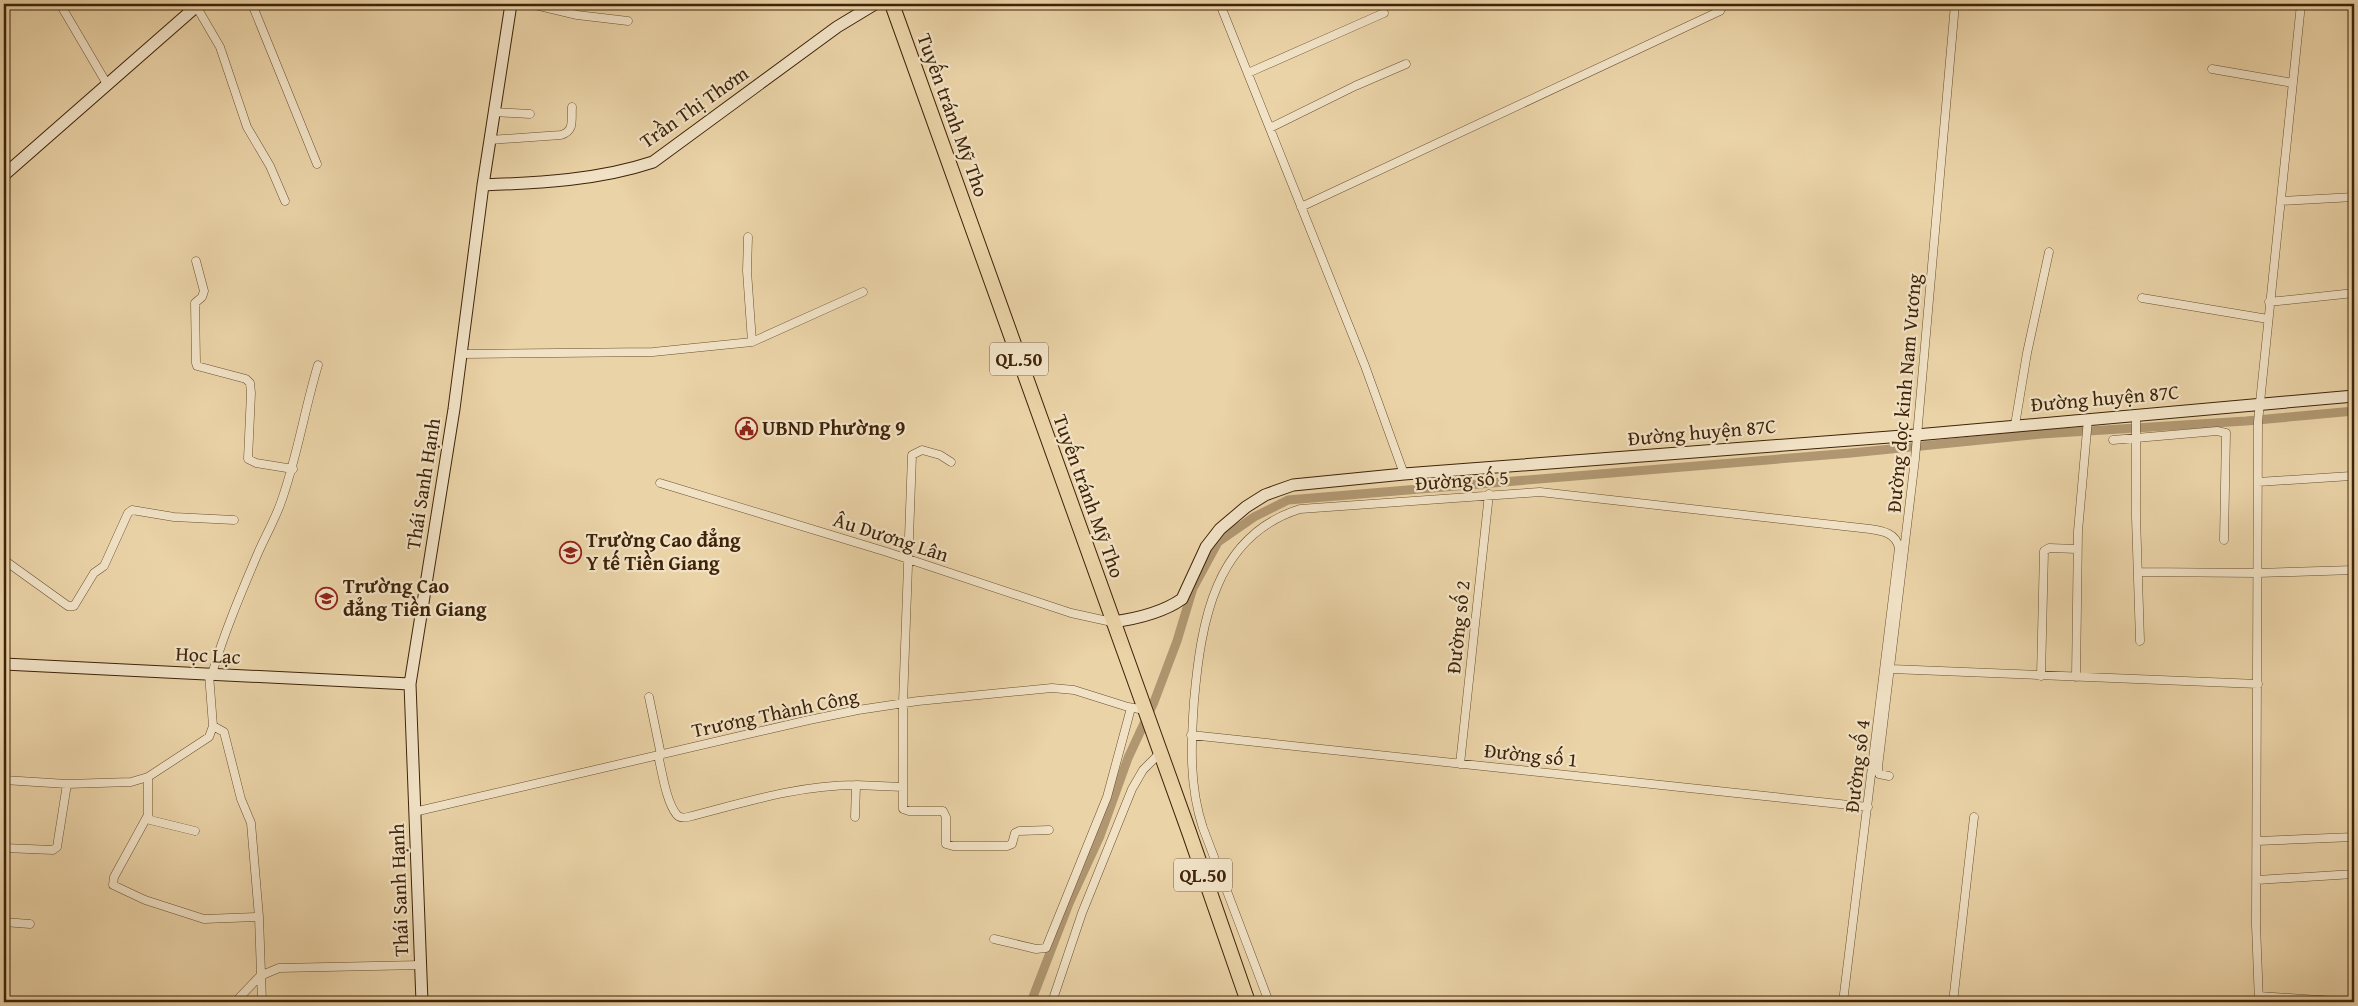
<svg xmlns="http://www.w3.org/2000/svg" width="2358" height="1006" viewBox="0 0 2358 1006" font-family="'Gentium Book Plus',serif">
<rect width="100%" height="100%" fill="#ead3a7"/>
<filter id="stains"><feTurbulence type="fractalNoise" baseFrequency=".004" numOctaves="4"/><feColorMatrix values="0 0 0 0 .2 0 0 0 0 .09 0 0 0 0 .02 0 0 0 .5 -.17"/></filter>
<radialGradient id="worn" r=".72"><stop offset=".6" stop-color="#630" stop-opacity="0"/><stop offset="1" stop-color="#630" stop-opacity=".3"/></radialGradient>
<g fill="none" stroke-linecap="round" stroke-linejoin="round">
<path stroke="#b09771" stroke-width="9" d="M1031,1002L1070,901L1100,836L1128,758L1154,702L1177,641L1193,588L1218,542L1254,517L1288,500L1851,453L2041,434L2246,421L2354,411"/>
<defs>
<path id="street" d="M60,4L107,84
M252,4L317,164
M531,4L577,15L628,21
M1220,4L1365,366L1404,474
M196,6L220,47L247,127L270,166L285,201
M2212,69L2293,83
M1248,73L1384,13
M494,112L530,114
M1270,128L1355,86L1406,64
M490,140L561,135C575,131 571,120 572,107
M2281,201L2354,197
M1301,207L1720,11L1724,4
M748,237L747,271L752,342
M196,261L204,291L202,297L195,303L196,363L197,366L246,379L250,383L251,393L248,459L256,463L293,469
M2142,298L2268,319
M2269,302L2354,293
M462,354L653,352L752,342L863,292
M2136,414V517L2140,641
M2015,425L2027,353L2049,252
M2113,440L2217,431L2226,433L2224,540
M951,462L940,455L922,450L912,455L903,703V809L909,811H943L946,817V844L953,846H1007L1012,844L1015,833L1019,831L1049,830
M2258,482L2351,476L2354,478
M660,483L887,552L1071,613L1112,622
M4,560L68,606H74L94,573L104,566L128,513L132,510L174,517L234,520
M2139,572L2258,573L2354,570
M1891,669L2258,684
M212,674C224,633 241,593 258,553C265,537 274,521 280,505C297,459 304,411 318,365
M2041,676L2044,551L2049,548L2077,549
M2076,677L2078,531L2088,419
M649,697L661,755
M213,726L224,732L241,799L251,823L259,917L262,1002
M1191,735L1868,807
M658,755C662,771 666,802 677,815C680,818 684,818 688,817C743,803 798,785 856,785L855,817
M1460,764L1489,494
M1889,776L1879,774L1878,767L1915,459L1955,4
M148,777V815L150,820L195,831
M4,780L67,784L131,782L148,777L209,737L213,726L209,674
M856,785L903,787
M414,812L809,720L858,710L918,701L1052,688L1074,690L1128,707L1145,710
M148,815L114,877L113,885L145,900L204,919L259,917
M2257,841L2354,837
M4,848L53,850L57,847L67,784
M2257,880L2354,874
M4,922L30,924
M994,939L1036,949L1046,948L1107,797L1131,708
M2259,996L2350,1002
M4,1001L11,1002
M235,1002L260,976L279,968L421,965
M1052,1002L1082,913L1132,789L1143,770L1160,753
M1255,1002L1267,998
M1269,1002L1203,828C1189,786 1191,744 1194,701C1201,623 1214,536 1300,509L1540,492L1870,529C1883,531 1896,533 1899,548L1843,1002
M1953,1002L1974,817
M2259,1002L2256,925L2258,422L2301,4"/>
<path id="secondary" d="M4,175L199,4
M483,185C539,183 599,180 653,162L837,27L875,4
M1112,622C1135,619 1162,613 1182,599L1206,547L1220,529L1246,507L1265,495L1293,485L1404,474L1916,435L2354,396
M4,664L410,684
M422,1002L410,684L454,409L483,185L511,4"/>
<path id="highway" d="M892,4L1189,832L1248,1002"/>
</defs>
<use href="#street" stroke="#694f30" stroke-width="9"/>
<use href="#secondary" stroke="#3e2309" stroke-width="13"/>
<use href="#highway" stroke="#3e2309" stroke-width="16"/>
<use href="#street" stroke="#f1e2c6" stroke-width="8"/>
<use href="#secondary" stroke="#f1e2c6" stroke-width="11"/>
<use href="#highway" stroke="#ead3a7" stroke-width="14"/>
</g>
<defs>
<symbol id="civic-ring" viewBox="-11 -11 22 22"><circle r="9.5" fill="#f1e2c6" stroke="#8f2418" stroke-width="1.5"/><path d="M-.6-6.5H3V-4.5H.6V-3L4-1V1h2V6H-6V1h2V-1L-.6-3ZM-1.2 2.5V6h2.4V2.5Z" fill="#8f2418"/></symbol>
<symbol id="university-ring" viewBox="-11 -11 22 22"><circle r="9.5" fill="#f1e2c6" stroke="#8f2418" stroke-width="1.5"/><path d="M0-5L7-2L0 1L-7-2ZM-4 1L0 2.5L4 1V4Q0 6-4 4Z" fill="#8f2418"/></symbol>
</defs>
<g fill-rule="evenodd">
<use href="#civic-ring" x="734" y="416" width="25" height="25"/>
<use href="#university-ring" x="558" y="540" width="25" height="25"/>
<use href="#university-ring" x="314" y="586" width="25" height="25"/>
</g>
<g text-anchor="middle" stroke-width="4.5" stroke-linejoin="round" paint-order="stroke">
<g fill="#f1e2c6" stroke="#745c42" stroke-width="1">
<rect x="990" y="342.5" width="58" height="33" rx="4"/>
<rect x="1174" y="858.5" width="58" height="33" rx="4"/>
</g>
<g font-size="19" font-weight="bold" fill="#3e2309">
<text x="1019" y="366">QL.50</text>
<text x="1203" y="882">QL.50</text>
</g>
<g font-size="20" fill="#3e2309" stroke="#f1e2c6">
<text transform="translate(694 107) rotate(-35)" y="7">Trần Thị Thơm</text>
<text transform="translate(953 115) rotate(70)" y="7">Tuyến tránh Mỹ Tho</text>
<text transform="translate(1904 393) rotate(-85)" y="7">Đường dọc kinh Nam Vương</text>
<text transform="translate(2105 398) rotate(-5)" y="7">Đường huyện 87C</text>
<text transform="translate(1702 432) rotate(-5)" y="7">Đường huyện 87C</text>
<text transform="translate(1462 480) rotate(-4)" y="7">Đường số 5</text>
<text transform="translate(423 484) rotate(-81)" y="7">Thái Sanh Hạnh</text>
<text transform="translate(1089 496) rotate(70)" y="7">Tuyến tránh Mỹ Tho</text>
<text transform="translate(891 537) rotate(18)" y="7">Âu Dương Lân</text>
<text transform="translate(1458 627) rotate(-84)" y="7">Đường số 2</text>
<text transform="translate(208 655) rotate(3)" y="7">Học Lạc</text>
<text transform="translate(775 713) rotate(-12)" y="7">Trương Thành Công</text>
<text transform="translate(1531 755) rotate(6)" y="7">Đường số 1</text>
<text transform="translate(1857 766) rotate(-83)" y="7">Đường số 4</text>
<text transform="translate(399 890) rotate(-92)" y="7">Thái Sanh Hạnh</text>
</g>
<g font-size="20" font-weight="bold" fill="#3e2309" stroke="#f1e2c6" text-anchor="start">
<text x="762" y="435">UBND Phường 9</text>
<text x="586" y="547">Trường Cao đẳng<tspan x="586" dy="23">Y tế Tiền Giang</tspan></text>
<text x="343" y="593">Trường Cao<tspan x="343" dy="23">đẳng Tiền Giang</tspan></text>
</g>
</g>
<rect width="2358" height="1006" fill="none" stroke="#ead3a7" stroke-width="20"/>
<rect x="5" y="5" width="2348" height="996" fill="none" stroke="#3e2309" stroke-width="2.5"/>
<rect x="10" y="10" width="2338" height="986" fill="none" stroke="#3e2309"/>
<rect width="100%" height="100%" filter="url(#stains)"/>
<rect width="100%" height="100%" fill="url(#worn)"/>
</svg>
